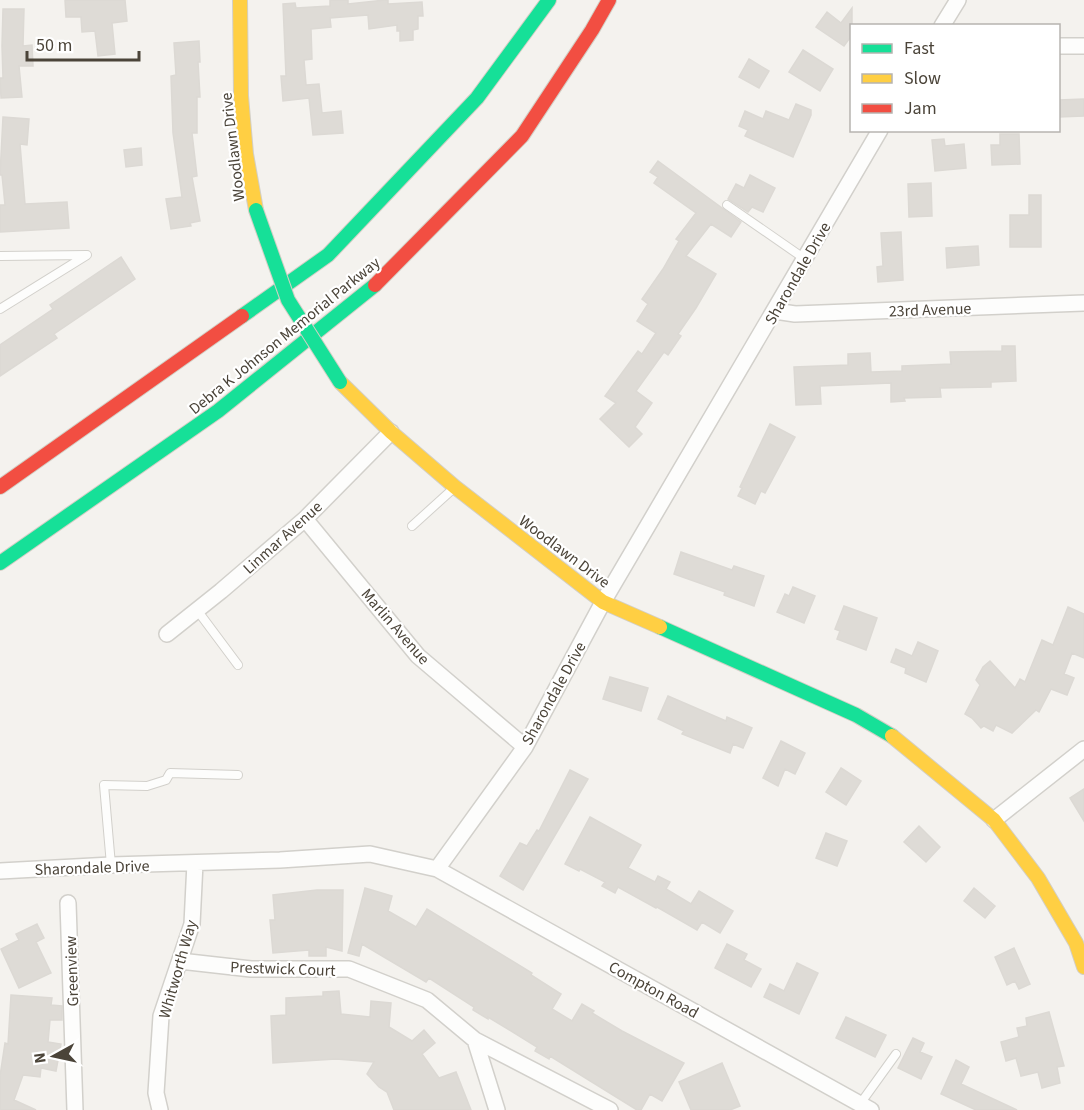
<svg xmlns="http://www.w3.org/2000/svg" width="1084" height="1110" viewBox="0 0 1084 1110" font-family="'Source Sans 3',sans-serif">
<rect width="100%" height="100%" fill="#f4f2ee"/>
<path fill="#dedbd6" stroke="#dcd9d4" stroke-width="1.5" d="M65,0H125L127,21L112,23L115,54L98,56L95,31L82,32L81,17H66Z
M330,0H348V4L385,0H388V4L422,2L423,16H418V29L413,30V40L400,41V31H397V25L369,29L368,15L330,18L331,27L311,29L312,59L304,60L306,85L319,84L322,113L341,111L343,133L313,135L309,98L283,101L281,76H286L283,4L295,3L296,8L330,6Z
M852,8V35L844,46L816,27L827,12L841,23Z
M3,9H24L23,46L32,45L33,66H19L22,97L1,98L0,78H3L2,46Z
M199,41L200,62H198L200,97H197V133H192L197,176L192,177L200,221L190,223L191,226L171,229L166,199L182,197L173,133L171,76L176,75L174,43Z
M803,50L833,69L820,91L789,72Z
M749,59L769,71L759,88L739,77Z
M1084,99V116L1059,117V100Z
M796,104L811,110V115L793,157L745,136L748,130L739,126L745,111L763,119L766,111L789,120Z
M3,117L29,119L27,145L20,144L25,204L67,202L69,228L0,232V205H5L2,175H0Z
M1000,134H1019L1020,164L992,165L991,145H1000Z
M944,139L945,146L964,144L966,168L935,171L932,140Z
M141,148L142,165L126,167L124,150Z
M658,161L741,222L731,237L711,224L686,256L716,274L696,308L678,334L681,336L668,355L664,352L636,391L652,403L635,427L642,434L629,447L600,419L616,403L605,396L638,351L642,354L656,333L637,321L648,304L642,299L663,269L679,241L676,239L696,213L654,183L658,177L650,172Z
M750,175L775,188L763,212L752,207L748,212L728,199L736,184L744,188Z
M931,183L932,216L909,217L908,184Z
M1029,195H1041V247H1010V215H1029Z
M901,232L903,280L878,282L877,267L883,266L881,233Z
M978,246L979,265L947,268L946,248Z
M121,257L135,279L54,334L57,338L0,376V345L53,309L50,305Z
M1002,346H1015L1016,381L991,382V387L940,388L941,397L904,398L905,401L891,402V383L820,386L821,404L796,405L794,367L848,365V354L870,353L871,372L902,371V366L951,364L950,352L1002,351Z
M770,424L795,437L765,493L761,491L755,504L738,496L742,488L740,487Z
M681,552L732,570L734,566L764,576L754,606L724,595L725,592L674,574Z
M793,587L815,596L804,623L777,612L785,594L789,596Z
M844,606L877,618L866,650L837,639L840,631L835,629Z
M1068,607L1084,614V658L1072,653L1064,674L1074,678L1067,695L1051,689L1039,712L1036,710L1012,733L996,725L993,731L984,726L981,728L972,718L965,714L980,685L976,680L983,667L990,661L1015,688L1020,679L1025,682L1042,640L1053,645Z
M918,642L938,651L926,682L905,673L906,668L891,662L896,649L912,656Z
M610,677L648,688L641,711L603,699Z
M668,696L726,721L727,717L752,728L743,748L733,744L730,753L682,734L684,731L658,719Z
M781,741L805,753L795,774L785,769L778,786L763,778Z
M841,768L861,781L846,805L826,792Z
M570,770L588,779L523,890L500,876L520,843L527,846L537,830L539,831Z
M1084,789V821L1070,798Z
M590,817L641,845L628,868L655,882L658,876L670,882L666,889L691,904L699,891L733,911L720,933L702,922L697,930L657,907L656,908L618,887L615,893L602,886L605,882L580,869L579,871L565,864Z
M919,826L940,847L926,862L904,842Z
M826,833L847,841L837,866L816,858Z
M365,888L392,896L388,911L416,927L427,909L532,973L531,975L561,994L552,1009L572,1021L582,1004L594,1011L592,1013L622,1031L684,1063L662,1101L650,1094L641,1110H637L550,1056L549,1059L535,1051L537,1047L488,1017V1019L473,1010L474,1007L429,978L426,982L362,944L359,956L348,953Z
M974,888L995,906L985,918L964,901Z
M317,890H343L342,951L326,947V956H309V950L273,953L270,920H275L273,895Z
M37,924L44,938L36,942L51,973L19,988L1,949L19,940L16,934Z
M727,944L747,954L744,960L761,969L751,987L715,968Z
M1014,948L1030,984L1019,989L1015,981L1007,985L995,957Z
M797,963L818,973L799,1014L764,997L770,984L784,991Z
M339,991L341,1014L370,1017L371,1001L391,1003L389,1027L412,1041L424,1030L435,1043L422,1054L439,1078L456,1072L471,1110H394L387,1092L379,1087L367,1074L374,1062L336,1059L273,1063L271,1016L286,1015V998L323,996V992Z
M11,995L52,998L51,1005L62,1006V1020H50L48,1042L61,1044L56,1071L41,1068L40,1077L23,1075L14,1100L36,1110H0V1076L5,1043L8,1044Z
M1049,1012L1064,1066L1057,1067L1060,1083L1042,1088L1038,1072L1021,1076L1016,1058L1006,1061L1001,1042L1019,1037L1017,1028L1027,1026L1026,1018Z
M846,1017L886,1035L875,1057L836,1038Z
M913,1038L924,1043L920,1052L932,1057L921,1079L898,1068Z
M956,1060L969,1067L961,1084L1017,1110H976L941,1094Z
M722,1063L740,1106L730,1110H691L679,1082Z"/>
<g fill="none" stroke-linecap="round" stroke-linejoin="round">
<defs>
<path id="lane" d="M727,205L805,259
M0,256L87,255L0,309
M412,526L454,488
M197,610L238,665
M111,865L104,785L147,786L166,780L170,773L238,775
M860,1104L896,1054"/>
<path id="street" d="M942,26L958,0
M1058,46H1084
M775,311L795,314L1084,303
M305,519L418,656L525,747
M167,634L221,591L305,519L391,432
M994,820L1084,749
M437,869L525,747L603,602L880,130
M0,871L111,865L280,860L370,854L437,869L871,1110
M68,903L75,1110
M180,961L251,969H349L427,1000L475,1040L610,1110
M475,1040L497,1110
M160,1110L156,1093L161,1016L192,924L195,863"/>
<path id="fast" d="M242,316L328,255L477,98L549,0
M0,563L218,411L375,285
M660,627L856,715L892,736"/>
<path id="slow" d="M240,0L241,96L246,154L256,210
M340,382L391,432L455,487L603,602L660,627
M892,736L994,820L1038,878L1076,943L1084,967"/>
<path id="jam" d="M375,285L522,136L592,30L609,0
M0,487L242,316"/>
</defs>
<use href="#lane" stroke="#d2d0cb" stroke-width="10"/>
<use href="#street" stroke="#d2d0cb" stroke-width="18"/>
<use href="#fast" stroke="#d3cfc5" stroke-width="16"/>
<use href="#slow" stroke="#d3cfc5" stroke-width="16"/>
<use href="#jam" stroke="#d3cfc5" stroke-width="16"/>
<use href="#lane" stroke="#fdfdfc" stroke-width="8"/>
<use href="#street" stroke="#fdfdfc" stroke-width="15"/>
<use href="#fast" stroke="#16e098" stroke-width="14"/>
<use href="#slow" stroke="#ffcf43" stroke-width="14"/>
<use href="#jam" stroke="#f24e42" stroke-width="14"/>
<defs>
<path id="fast-bridge" d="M256,210L288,300L340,382"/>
</defs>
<use href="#fast-bridge" stroke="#d3cfc5" stroke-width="16" stroke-linecap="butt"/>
<use href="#fast-bridge" stroke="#16e098" stroke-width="14"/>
</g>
<g text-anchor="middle" stroke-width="4.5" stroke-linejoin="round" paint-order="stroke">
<g font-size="16" fill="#4b4439" stroke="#fff">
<text transform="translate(232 147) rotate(-97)" y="6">Woodlawn Drive</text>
<text transform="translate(797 273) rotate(-60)" y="6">Sharondale Drive</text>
<text transform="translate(930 309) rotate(-2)" y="6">23rd Avenue</text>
<text transform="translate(284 335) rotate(-39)" y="6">Debra K Johnson Memorial Parkway</text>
<text transform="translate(282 537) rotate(-42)" y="6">Linmar Avenue</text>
<text transform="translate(565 551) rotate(37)" y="6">Woodlawn Drive</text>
<text transform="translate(396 626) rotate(49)" y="6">Marlin Avenue</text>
<text transform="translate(553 693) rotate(-61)" y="6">Sharondale Drive</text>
<text transform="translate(92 867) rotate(-2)" y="6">Sharondale Drive</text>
<text transform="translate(283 968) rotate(2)" y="6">Prestwick Court</text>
<text transform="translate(177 969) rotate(-74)" y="6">Whitworth Way</text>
<text transform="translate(71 971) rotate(-92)" y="6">Greenview</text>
<text transform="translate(654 989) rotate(29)" y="6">Compton Road</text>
</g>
</g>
<rect x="850" y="24" width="210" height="108" fill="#ffffff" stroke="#b7b4b0" stroke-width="1.5"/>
<rect x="862" y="44" width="30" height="9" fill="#16e098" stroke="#b7b4b0" stroke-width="1.5"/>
<text x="904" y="54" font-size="18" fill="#4b4439">Fast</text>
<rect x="862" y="74" width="30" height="9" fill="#ffcf43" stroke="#b7b4b0" stroke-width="1.5"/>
<text x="904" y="84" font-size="18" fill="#4b4439">Slow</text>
<rect x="862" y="104" width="30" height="9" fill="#f24e42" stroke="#b7b4b0" stroke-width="1.5"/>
<text x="904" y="114" font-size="18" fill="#4b4439">Jam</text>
<g transform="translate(54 1056) rotate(262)" stroke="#ffffff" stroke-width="4.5" paint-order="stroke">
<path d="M0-4.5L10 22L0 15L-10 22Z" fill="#4b4439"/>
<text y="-9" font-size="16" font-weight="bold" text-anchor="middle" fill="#4b4439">N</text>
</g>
<path d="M27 51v9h112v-9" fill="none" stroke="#4b4439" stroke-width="3"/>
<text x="36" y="51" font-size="18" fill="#4b4439" stroke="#ffffff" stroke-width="4.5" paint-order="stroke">50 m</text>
</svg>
